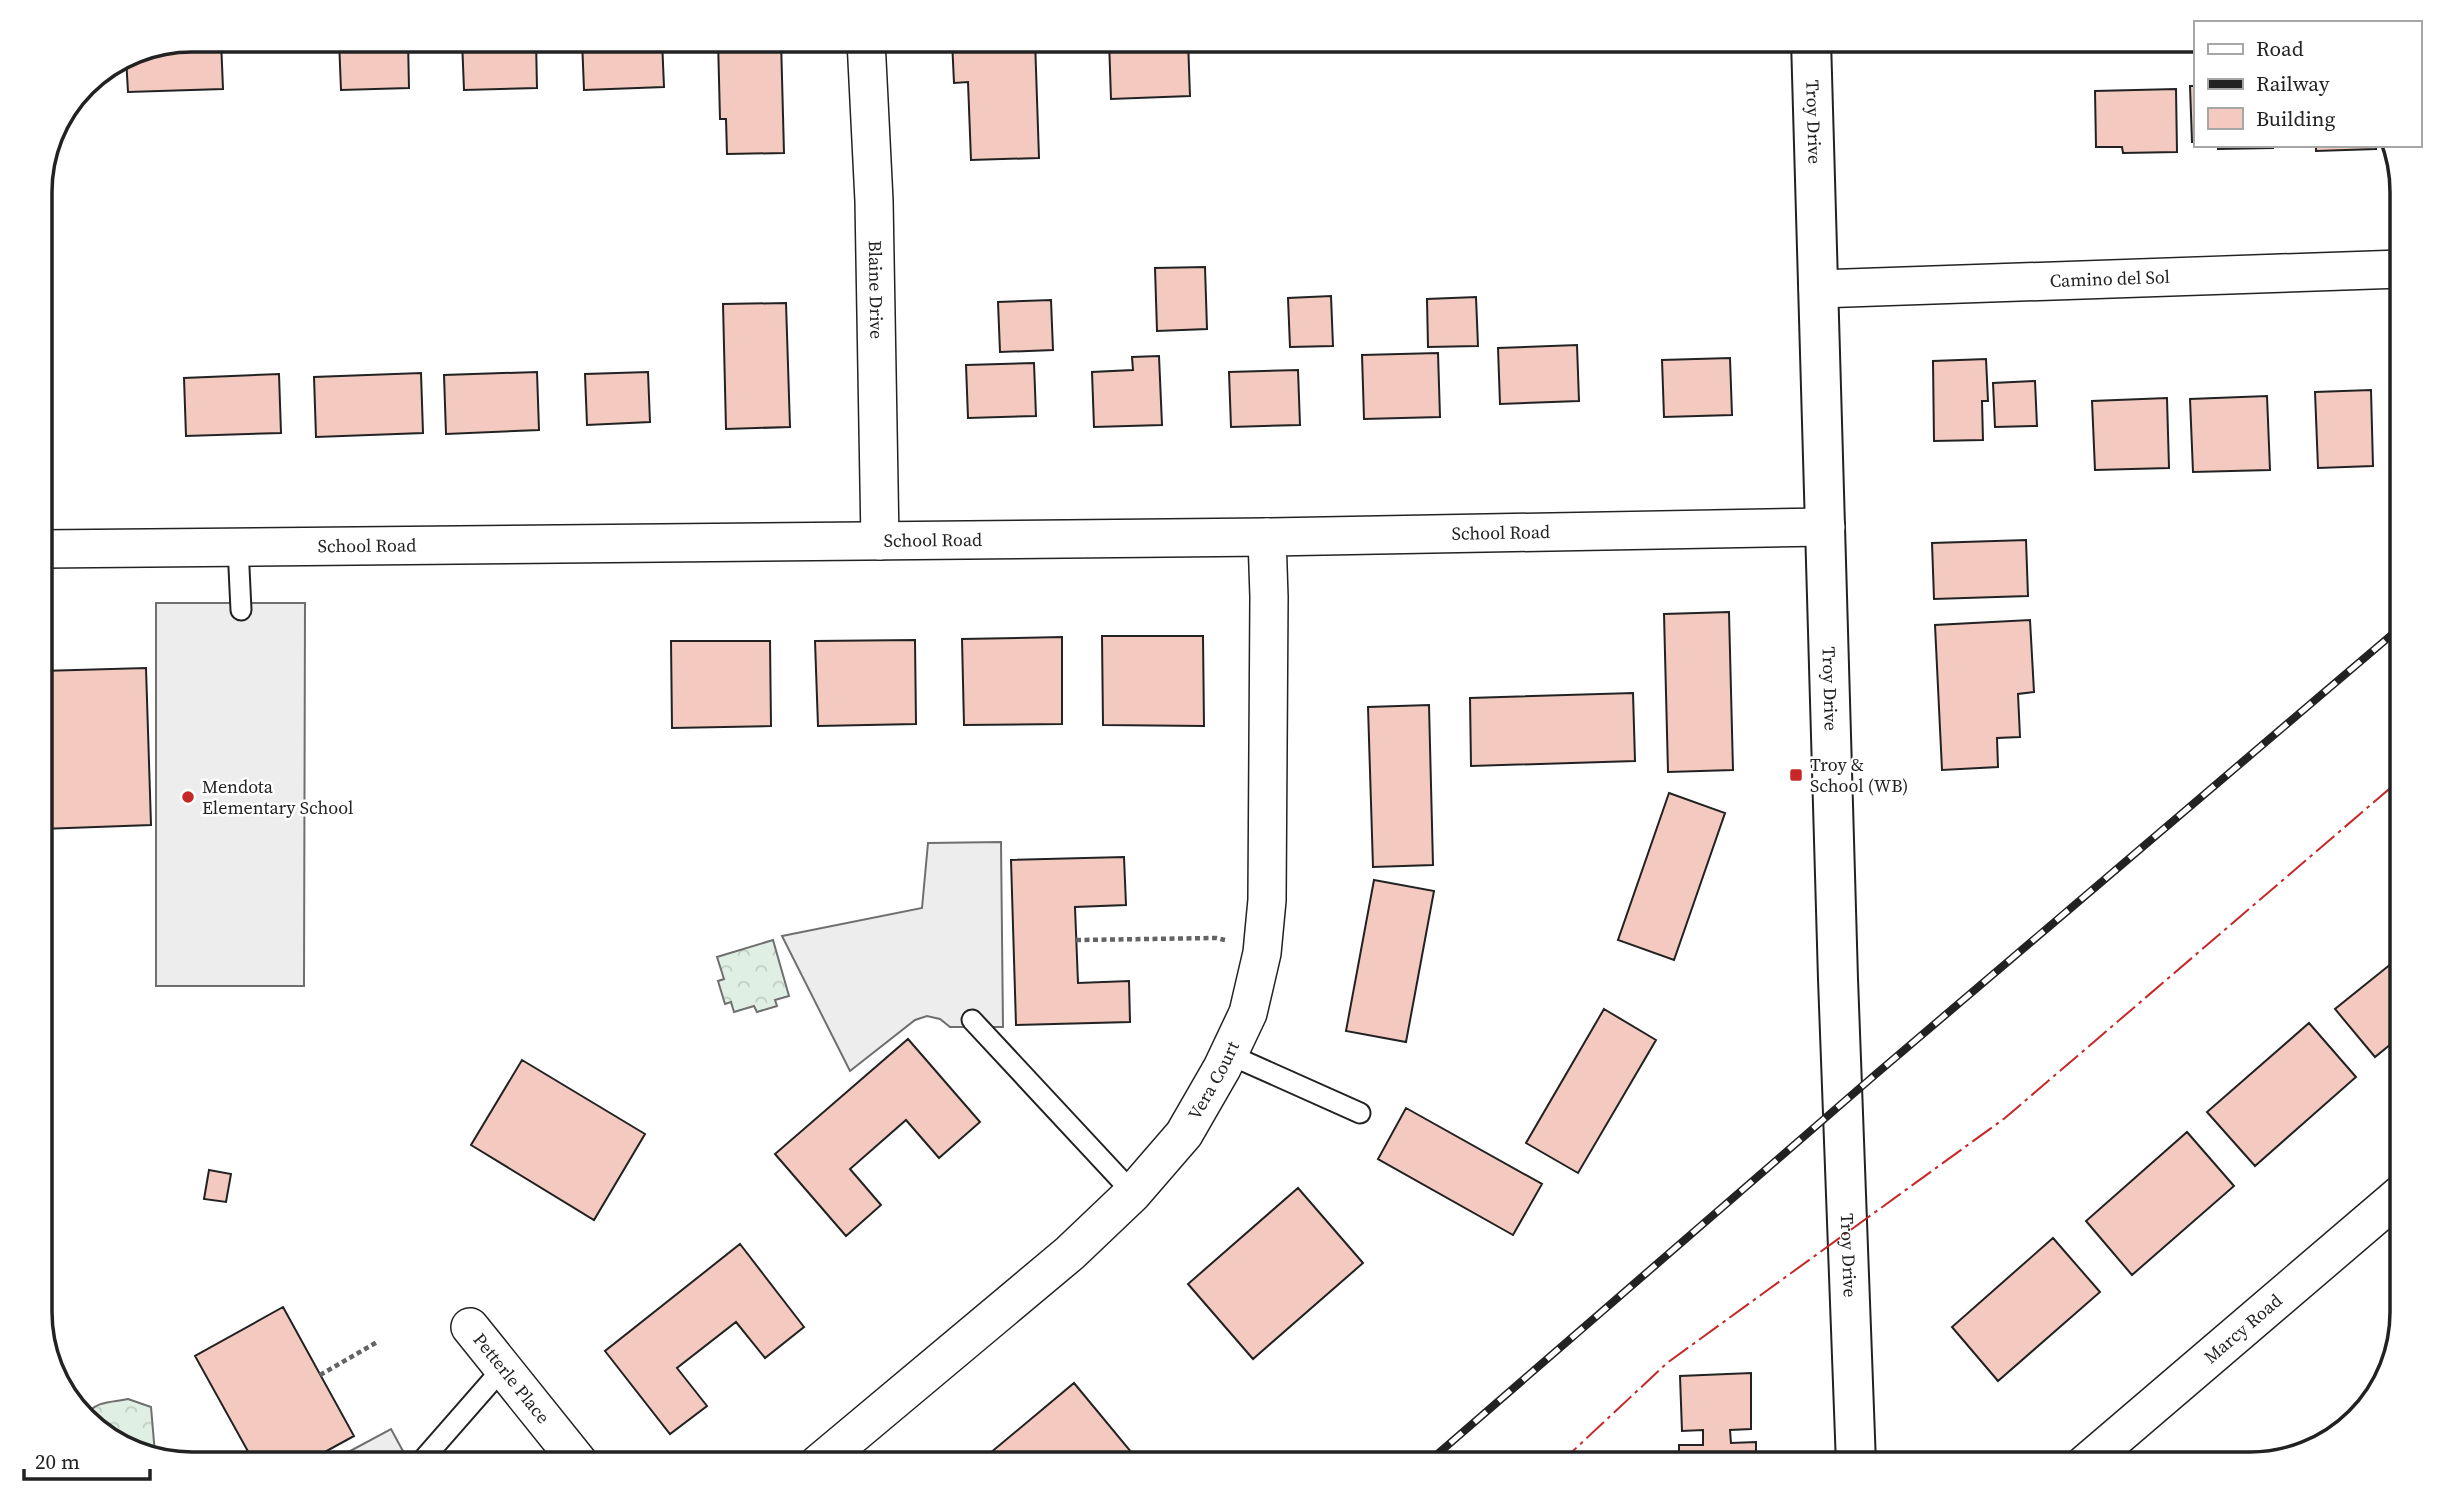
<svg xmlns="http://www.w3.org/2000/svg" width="2442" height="1504" viewBox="0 0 2442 1504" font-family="'Source Serif 4',serif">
<defs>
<pattern id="park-crowns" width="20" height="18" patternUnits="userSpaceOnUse" patternTransform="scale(1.75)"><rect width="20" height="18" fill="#e0efe3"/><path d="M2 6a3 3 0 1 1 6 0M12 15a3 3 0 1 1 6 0" fill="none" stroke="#c0cdc2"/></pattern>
</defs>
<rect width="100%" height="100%" fill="#fff"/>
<path fill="url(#park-crowns)" stroke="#6f6f6f" stroke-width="2" d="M773,940L789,996L775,1000L777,1006L757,1012L754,1006L734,1012L731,1002L725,1004L718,981L724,979L717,957Z
M128,1399L151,1407L155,1454L116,1443L88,1415C93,1401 115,1402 128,1399Z"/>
<path fill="#ededed" stroke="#6f6f6f" stroke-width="2" d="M156,603H305L304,986H156Z
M1001,842L1003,1027H950L940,1019L927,1016L915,1020L850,1071L782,936L922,908L928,843Z
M391,1429L410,1464H326Z"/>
<path fill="#f3c9c0" stroke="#222" stroke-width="2" d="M192,40H221L223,89L128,92L126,57L135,52Z
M339,40H408L409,88L341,90Z
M462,40H536L537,88L464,90Z
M582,40H662L664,87L584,90Z
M718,40H781L784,153L727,154L726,119H720Z
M952,40H1035L1039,158L971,160L968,82L954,83Z
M1109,40H1188L1190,96L1111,99Z
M2190,86H2195V142H2192Z
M2176,89L2177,152L2123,153L2122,147H2096L2095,91Z
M2218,145H2273V148L2218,149Z
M2316,145H2376V149L2316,151Z
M1205,267L1207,329L1157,331L1155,268Z
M1331,296L1333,346L1290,347L1288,298Z
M1476,297L1478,346L1428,347L1427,299Z
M1051,300L1053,350L1000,352L998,302Z
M786,303L790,427L726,429L723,304Z
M1577,345L1579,401L1500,404L1498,348Z
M41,347H48L52,442L41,443Z
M1438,353L1440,417L1364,419L1362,355Z
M1159,356L1162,425L1094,427L1092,372L1133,370L1132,357Z
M1730,358L1732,415L1664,417L1662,360Z
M1986,359L1988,401H1982L1983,440L1934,441L1933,361Z
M1034,363L1036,416L968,418L966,365Z
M1298,370L1300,425L1231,427L1229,372Z
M537,372L539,430L446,434L444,375Z
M648,372L650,422L587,425L585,374Z
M421,373L423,433L316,437L314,377Z
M279,374L281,433L186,436L184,378Z
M2035,381L2037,426L1995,427L1993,383Z
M2371,390L2373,466L2318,468L2315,392Z
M2267,396L2270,470L2193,472L2190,399Z
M2167,398L2169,468L2095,470L2092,401Z
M2026,540L2028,596L1934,599L1932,543Z
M1729,612L1733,770L1668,772L1664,614Z
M2030,620L2034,692L2018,694L2020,737L1997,738L1998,767L1942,770L1935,625Z
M1102,636H1203L1204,726L1103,725Z
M1062,637V724L964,725L962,639Z
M915,640L916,724L818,726L815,641Z
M671,641H770L771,726L672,728Z
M146,668L151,825L41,829V671Z
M1633,693L1635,761L1471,766L1470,698Z
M1429,705L1433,865L1373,867L1368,707Z
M1669,793L1725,813L1674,960L1618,940Z
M1124,857L1126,905L1075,907L1078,983L1129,981L1130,1022L1016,1025L1011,860Z
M1374,880L1434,891L1406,1042L1346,1031Z
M2402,955V1035L2375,1057L2335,1009Z
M1604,1009L1656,1040L1578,1173L1526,1143Z
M2309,1023L2356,1077L2255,1166L2207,1112Z
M908,1039L980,1122L939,1158L906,1120L850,1169L881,1205L846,1236L775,1154Z
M522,1060L645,1134L594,1220L471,1145Z
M1406,1108L1542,1184L1513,1235L1378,1159Z
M2187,1132L2234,1186L2132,1275L2086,1221Z
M209,1170L231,1174L226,1202L204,1199Z
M1298,1188L1363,1263L1253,1359L1188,1284Z
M2053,1238L2100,1292L1998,1381L1952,1327Z
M740,1244L804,1327L765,1358L736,1322L677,1368L707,1406L670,1434L605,1351Z
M283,1307L354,1436L303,1464H255L195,1356Z
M1751,1373V1429L1730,1430L1731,1443L1756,1442V1464H1679V1445H1703V1430L1682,1431L1680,1376Z
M1074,1383L1137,1459L1131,1464H977Z"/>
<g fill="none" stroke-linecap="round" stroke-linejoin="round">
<defs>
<path id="service" d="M238,547L241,610
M972,1020L1133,1193
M1228,1054L1360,1113
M419,1464L503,1368"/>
<g id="minor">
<path id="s1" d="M866,40L874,201L880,541"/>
<path id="s2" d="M1818,289L2401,269"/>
<path id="s3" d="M41,549L1267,537L1826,527"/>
<path id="s4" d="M470,1327L580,1464"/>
<path id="s5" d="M818,1464L1070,1253L1133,1193L1184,1134L1222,1068L1248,1013L1262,953L1267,900L1269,597L1267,537"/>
<path id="s6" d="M2085,1464L2402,1193"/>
</g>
<g id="tertiary">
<path id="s7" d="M1811,40L1838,979L1856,1464"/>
</g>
</defs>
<use href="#service" stroke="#222" stroke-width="23"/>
<use href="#minor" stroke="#222" stroke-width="40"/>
<use href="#tertiary" stroke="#222" stroke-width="42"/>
<path stroke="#646464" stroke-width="4.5" stroke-dasharray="5 3.5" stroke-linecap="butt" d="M1076,940L1216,938L1225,940
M320,1375L379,1341
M156,1452L163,1456"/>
<use href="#service" stroke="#fff" stroke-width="19"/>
<use href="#minor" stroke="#fff" stroke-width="37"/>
<use href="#tertiary" stroke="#fff" stroke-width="38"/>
<defs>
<path id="rail" d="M1426,1464L1876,1074L2402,626"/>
</defs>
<use href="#rail" stroke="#222" stroke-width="8"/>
<use href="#rail" stroke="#fff" stroke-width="5" stroke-dasharray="16" stroke-linecap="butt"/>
<path stroke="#c62828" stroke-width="2" stroke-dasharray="24 5 3.5 5" stroke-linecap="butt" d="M1559,1464L1667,1363L2005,1118L2402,778"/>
</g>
<g fill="#c62828" stroke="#fff" stroke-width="2.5">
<rect x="1789" y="768" width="14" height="14" rx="3.5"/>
<circle cx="188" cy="797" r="7"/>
</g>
<g text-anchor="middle" stroke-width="5" stroke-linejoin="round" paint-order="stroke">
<g font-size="18" fill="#222" stroke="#fff">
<text dy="6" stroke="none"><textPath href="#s7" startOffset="82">Troy Drive</textPath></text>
<text dy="6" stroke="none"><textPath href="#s2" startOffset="292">Camino del Sol</textPath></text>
<text dy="6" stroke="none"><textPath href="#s1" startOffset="250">Blaine Drive</textPath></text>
<text dy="6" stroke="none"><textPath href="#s3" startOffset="1460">School Road</textPath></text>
<text dy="6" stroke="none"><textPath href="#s3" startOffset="892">School Road</textPath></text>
<text dy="6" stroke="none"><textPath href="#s3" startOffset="326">School Road</textPath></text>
<text dy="6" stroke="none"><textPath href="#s7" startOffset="649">Troy Drive</textPath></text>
<text dy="6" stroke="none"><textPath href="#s5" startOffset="555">Vera Court</textPath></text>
<text dy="6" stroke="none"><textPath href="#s7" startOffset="1216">Troy Drive</textPath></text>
<text dy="6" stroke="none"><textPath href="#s6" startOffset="208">Marcy Road</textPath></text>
<text dy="6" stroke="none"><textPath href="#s4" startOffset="66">Petterle Place</textPath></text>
</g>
<g font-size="18" fill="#222" stroke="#fff" text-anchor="start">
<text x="1810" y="771">Troy &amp;<tspan x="1810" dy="21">School (WB)</tspan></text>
<text x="202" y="793">Mendota<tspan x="202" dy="21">Elementary School</tspan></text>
</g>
</g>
<path d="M0 0H2442V1504H0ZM192 52H2250A140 140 0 0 1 2390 192V1312A140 140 0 0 1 2250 1452H192A140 140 0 0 1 52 1312V192A140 140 0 0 1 192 52Z" fill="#fff" fill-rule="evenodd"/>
<path fill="none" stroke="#222" stroke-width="3.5" d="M192 52H2250A140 140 0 0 1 2390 192V1312A140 140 0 0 1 2250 1452H192A140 140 0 0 1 52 1312V192A140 140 0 0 1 192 52Z"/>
<rect x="2194" y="21" width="228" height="126" fill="#ffffff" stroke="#a7a7a7" stroke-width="2"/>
<rect x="2208" y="44" width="35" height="10" fill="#ffffff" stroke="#a7a7a7" stroke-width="2"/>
<text x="2256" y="56" font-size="21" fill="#222222">Road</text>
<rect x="2208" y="79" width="35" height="10" fill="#222222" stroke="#a7a7a7" stroke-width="2"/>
<text x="2256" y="91" font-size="21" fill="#222222">Railway</text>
<rect x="2208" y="108" width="35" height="21" fill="#f3c9c0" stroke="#a7a7a7" stroke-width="2"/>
<text x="2256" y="126" font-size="21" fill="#222222">Building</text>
<path d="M24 1469v10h126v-10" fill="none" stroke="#222222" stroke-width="3.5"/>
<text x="35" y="1469" font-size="21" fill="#222222" stroke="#ffffff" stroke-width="5" paint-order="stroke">20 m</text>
</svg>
